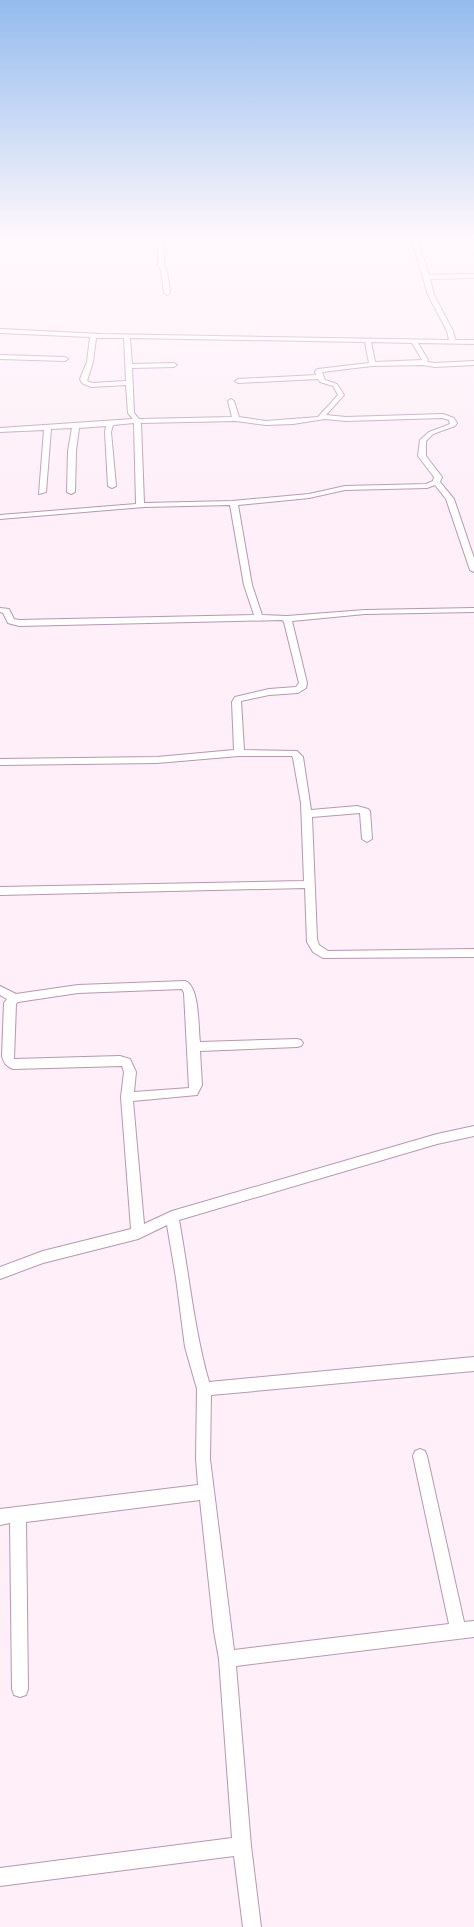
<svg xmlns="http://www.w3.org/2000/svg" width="474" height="1927" viewBox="0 0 474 1927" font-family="'Work Sans',sans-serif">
<rect width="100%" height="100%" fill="#feeff8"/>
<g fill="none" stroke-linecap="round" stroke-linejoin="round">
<defs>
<path id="minor" d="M158,237H164V265L167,270L170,293L167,295L164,293L161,270L158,265Z
M417,237H424L418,241L429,275L474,274V278L430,279L434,295L453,331L455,340H474V344L418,343L428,360L427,362L435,363L474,361V365L435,367L423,365L372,366L322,372L325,380L337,384L344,395L326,415L346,417L443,414L454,418L457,423L455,426L433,434L426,441V456L442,477L440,482L454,499L474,558V572L470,570L446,499L435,485L427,488L345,490L309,498L238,505L252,585L262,615L287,616L365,610L474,608V612L365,614L292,621L307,683L306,688L298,693L269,695L241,701L244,750L297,751L303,757L311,810L357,806L368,809L370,811L372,839L367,842L362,839L360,813L312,817L317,939L319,945L328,951L474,949V957L323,958L313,952L307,942L305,888L0,895V887L304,881L301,803L293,758L292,756H239L157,763L0,765V759L157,757L234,750L232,702L235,697L269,689L296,687L299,683L284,622L282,620L19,626L8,623L3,613L0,612V608L9,609L14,619L19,620L254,615L244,585L230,505L144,507L0,519V515L136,504L134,423L113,425L111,432L116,486L112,488L108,486L105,432L106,426L79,428L76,451L75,492L71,494L67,492L68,451L72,428L51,429L46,492L39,494L44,430L0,432V428L133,419L128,413L126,385L91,387L82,383L80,379L87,362L90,337L0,333V329L101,334L449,340L447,331L428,295L412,240ZM96,338H124L126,381L92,383L87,381L93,362ZM130,338L365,342L369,363L318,369L315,371L316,375L238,379L235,381L238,383L318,379L320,382L333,386L338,395L318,417L266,421L239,417L234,401L231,399L228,401L232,417L139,419L134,413L132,368L174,367L177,365L174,363L132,364ZM371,342L412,343L422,360L375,362ZM442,418L449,420L450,424L429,432L420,440L418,456L434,477L433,481L426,484L345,486L309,494L232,501L144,503L141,423L236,421L266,425L293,424L325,419L346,421Z
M0,355L65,357L68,359L65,361L0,359Z
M185,981C200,986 198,1028 200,1042L297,1039L301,1040L303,1043L301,1046L297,1047L200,1051L202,1085L197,1095L133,1101L144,1224L172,1211L437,1134L474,1126V1136L437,1144L179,1220C189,1274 194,1329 209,1382L474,1357V1371L211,1395L210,1459L234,1650L449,1624L413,1456L415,1451L420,1449L425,1451L427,1456L464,1622L474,1621V1637L236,1666L251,1846L261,1927H243L234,1856L0,1886V1868L232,1838L219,1659L214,1631L200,1500L26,1522L28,1689L26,1695L20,1697L14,1695L12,1689L10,1523L0,1525V1509L198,1485L196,1459L197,1389L185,1347L176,1278L167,1225L138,1239L43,1263L0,1279V1267L43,1251L131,1229L121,1097L124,1072L122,1066L13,1069C6,1066 4,1063 2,1056L4,1003L7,999L0,995V986L16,994L78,985ZM182,989L184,993L189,1088L134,1092L136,1072L130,1059L120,1056L14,1059L16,1004L18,1002L78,993Z"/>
</defs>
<use href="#minor" stroke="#b997ad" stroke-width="2"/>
<use href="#minor" fill="#fff" fill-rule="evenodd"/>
</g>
<linearGradient id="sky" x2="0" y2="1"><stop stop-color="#94bbed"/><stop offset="0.47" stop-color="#fff8fc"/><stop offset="1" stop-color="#fff8fc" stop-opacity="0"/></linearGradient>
<rect width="474" height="507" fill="url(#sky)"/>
</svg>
